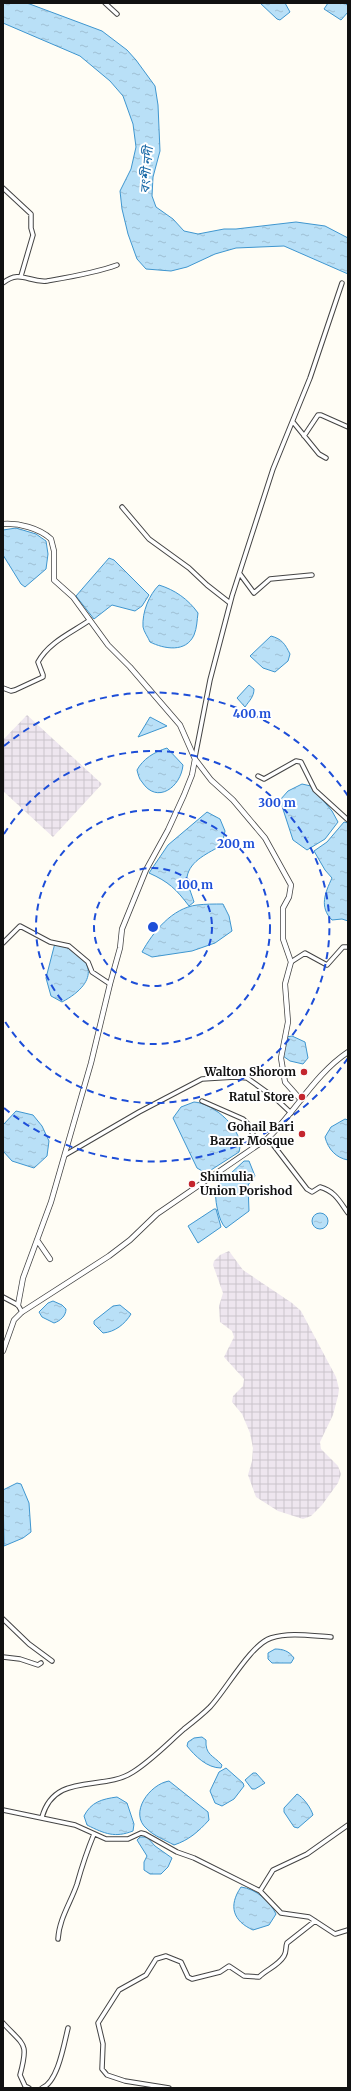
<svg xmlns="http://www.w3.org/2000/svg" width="351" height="2091" viewBox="0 0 351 2091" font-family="Merriweather,'Noto Sans Bengali',serif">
<defs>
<pattern id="industrial-grid" width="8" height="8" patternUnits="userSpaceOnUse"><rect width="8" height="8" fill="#eee6ef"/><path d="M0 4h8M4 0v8" fill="none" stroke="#cbc4cc"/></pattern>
<pattern id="water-ripples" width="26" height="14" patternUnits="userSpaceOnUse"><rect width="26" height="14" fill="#b9e0f7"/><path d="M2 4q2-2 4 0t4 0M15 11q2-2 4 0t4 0" fill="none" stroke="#9ebfd3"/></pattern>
</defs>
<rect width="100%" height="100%" fill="#fffdf5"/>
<path fill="url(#industrial-grid)" d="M27,715L102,784L53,837L3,791V740Z
M229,1251L243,1270L292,1303L301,1311L336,1377L339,1389L338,1396L333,1415L320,1442L321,1449L338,1466L341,1474L338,1483L322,1505L311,1516L303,1519L278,1511L256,1497L248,1475L252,1461L253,1448L250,1433L242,1414L232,1402L233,1396L243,1386L244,1379L224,1357L234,1337L232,1331L220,1322L219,1306L223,1293L213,1265L214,1261L220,1255Z"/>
<path fill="url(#water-ripples)" stroke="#3f96cf" d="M3,3H27L102,31L127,50L136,60L155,86L158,105L160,151L153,177L152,196L156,207L173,219L184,231L198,234L224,229H236L296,222L325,226L348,238V274L284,246L236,248L215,254L187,267L171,271L146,269L137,259L128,234L122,209L120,191L131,169L136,147L133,124L123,96L110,81L80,56L3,23Z
M260,3H285L290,12L280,20L277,19Z
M328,3H345L348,6V12L341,20L324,9Z
M16,528L36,534L46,541L48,554L46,569L25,587L21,584L3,555V530Z
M109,558L114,560L149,595L142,606L135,611L112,605L94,619L76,596Z
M159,585C175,590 188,599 198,613C197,620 197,628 194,635C186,653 164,649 150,642C148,637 144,632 143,627C142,612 149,595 159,585Z
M271,636C282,639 285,644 290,654L288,661L275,672L263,668L250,656Z
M249,685L254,689C254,697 249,701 245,707L237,698Z
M150,717L167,726L138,737Z
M167,748L183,765C181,787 157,805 142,782C139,779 138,774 137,770C143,759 154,752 167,748Z
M302,784L311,786L332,811L338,822L325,839L307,850L293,840L280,800L288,791Z
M207,812L220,819L225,831L222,845C209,853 190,860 187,877C187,884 192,895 194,902L189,906C176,889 169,882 149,873L168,845Z
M344,822L348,823V921L342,919L332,920C319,907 325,893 332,878L325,870L314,851L327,842Z
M223,904L229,916L232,931L215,943L192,951L152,957L142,952C153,932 172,908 197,905C205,904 214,904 223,904Z
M55,943C95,956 101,981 62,1002L51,996L46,978Z
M292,1036L305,1042L308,1058L303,1064L290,1061L283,1056L286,1037Z
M194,1102C214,1103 246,1131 239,1152L211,1170L204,1172L197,1168L173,1118L181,1107Z
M16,1111L33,1115L42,1126L49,1141L47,1156L34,1168L12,1161L3,1151V1125Z
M345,1119L348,1120V1160C336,1158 328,1149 325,1137L331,1127Z
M244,1161H249L255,1176L248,1185L249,1211L226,1228C218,1222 214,1196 216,1187Z
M214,1209H216L221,1227L198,1243L188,1226Z
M312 1221a8 8 0 1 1 16 0a8 8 0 1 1-16 0Z
M53,1301L62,1305L66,1309C66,1316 60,1321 54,1323L42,1317L39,1312L48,1303Z
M120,1305L131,1314C125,1324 115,1332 103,1333L94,1324V1321L113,1306Z
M17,1483L21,1484L29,1503L31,1532L23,1538L4,1546L3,1490Z
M275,1649C283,1649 289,1651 294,1658L291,1663H272L268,1659V1653Z
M202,1737L206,1740C205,1755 213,1755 222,1765L221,1768C207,1768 195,1756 187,1746L188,1742L194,1738Z
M226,1768L243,1783L244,1786L234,1799L222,1806L215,1803L210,1791L219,1772Z
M253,1773H256L265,1783L255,1789H252L245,1780Z
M169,1781L208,1812L209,1820C198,1832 189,1840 174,1845C165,1840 154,1836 147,1829C128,1813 150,1784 169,1781Z
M297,1794C303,1797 311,1808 313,1815L298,1828L294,1827L284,1812V1808Z
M117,1797L127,1803L134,1824L133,1831C115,1838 105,1834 87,1825L84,1816C91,1802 102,1799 117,1797Z
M140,1837H147L155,1846L172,1858L168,1867L161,1874H150L144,1870V1862L147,1856L137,1840Z
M241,1887C256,1889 270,1901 276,1914L269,1925L253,1930C233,1921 228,1906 241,1887Z"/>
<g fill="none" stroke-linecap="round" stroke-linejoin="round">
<defs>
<path id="minor" d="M105,3L117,14
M3,188L31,214V228L33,235L21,276
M3,283C20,269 29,283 47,281C70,277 95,273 117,265
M293,422L319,454L326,458
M304,436L318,415H321L348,427
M122,507L149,539L189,568L207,585L230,603
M240,574L254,593L270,579L312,575
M3,688L11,691L15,690L43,677V675L38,662C49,642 71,633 90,620
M195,757L210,680L232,596L273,469L310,378L342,283
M258,776L264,779L296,761L301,762L315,790L348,820
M3,943L20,926L50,942L69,946L88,962L92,972L110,984
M291,962L305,953L327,965L343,947H348
M202,1101L243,1119L248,1124L258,1145
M268,1138L307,1189L312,1192L320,1187C335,1191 340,1202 348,1213
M65,1155L139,1112L202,1079L235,1077L247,1078L275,1098L291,1113
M3,1297L18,1305L22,1312
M3,1619L29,1644L52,1661
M3,1657L20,1659L38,1665L41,1663
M3,1810L75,1825L106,1839H128L141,1833L145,1834L177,1852L194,1858L260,1891L281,1913L309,1917L335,1934L348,1930
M42,1817C55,1771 103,1792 133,1772C152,1760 168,1743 184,1729C193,1722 202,1715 210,1707C226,1690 251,1644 271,1638C290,1632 312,1636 331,1637
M260,1891L273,1870L307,1854L348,1825
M58,1939C59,1919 71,1902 77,1884C82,1866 87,1851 94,1834
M3,2023C24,2046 29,2042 20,2075L25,2086L29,2088
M42,2088C58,2082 64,2044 68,2028
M169,2088L125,2081L107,2075L102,2069L103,2044L98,2023L119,1990L146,1975L156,1959L166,1956L181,1962L188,1977L192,1979L220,1972L229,1966L244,1976L259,1977C267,1969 278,1966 284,1956C287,1951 285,1948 287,1943L315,1921"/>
<path id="tertiary" d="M3,524C19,523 39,528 51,539L54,551V580L73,597L108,645L130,667L180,725L195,759L192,775L184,795L168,830L146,870L122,929L120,948L110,984L91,1063L51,1202L23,1278L18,1305
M195,759L211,780L233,800L265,838L291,885L289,897L283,908V939L291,962L285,984L288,1022L281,1058L285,1082L301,1100
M37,1240L50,1259
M3,1351L14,1320L22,1312L109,1256L130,1240L157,1214L268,1138C296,1111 315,1074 348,1052"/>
</defs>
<use href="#minor" stroke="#444" stroke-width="5.5"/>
<use href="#tertiary" stroke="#444" stroke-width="6"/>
<use href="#minor" stroke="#fff" stroke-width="3.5"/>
<use href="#tertiary" stroke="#fff" stroke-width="4.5"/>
</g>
<g fill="none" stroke="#1d4ed8" stroke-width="2" stroke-dasharray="7 5">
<circle cx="153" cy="927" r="59"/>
<circle cx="153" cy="927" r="117"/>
<path d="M4 834A176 176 0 1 1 4 1020"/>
<path d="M348 1058A235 235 0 0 1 4 1108M4 746A235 235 0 0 1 348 796"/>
</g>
<g fill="#c4262e" stroke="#fff" stroke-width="1.5">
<circle cx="304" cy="1072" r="4"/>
<circle cx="302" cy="1097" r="4"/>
<circle cx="302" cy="1134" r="4"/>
<circle cx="192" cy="1184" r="4"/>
</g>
<g text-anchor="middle" stroke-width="4" stroke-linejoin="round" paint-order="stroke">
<g font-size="12" font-weight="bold" fill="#111" stroke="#fff" text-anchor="end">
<text x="296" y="1076">Walton Shorom</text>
<text x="294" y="1101">Ratul Store</text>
<text x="294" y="1131">Gohail Bari<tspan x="294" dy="14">Bazar Mosque</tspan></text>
<text x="200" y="1181" text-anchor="start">Shimulia<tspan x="200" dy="14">Union Porishod</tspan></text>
</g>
<g font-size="13" font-style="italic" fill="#1768a6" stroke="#fff">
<text transform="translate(146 170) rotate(-85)" y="5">বংশী নদী</text>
</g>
</g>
<circle cx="153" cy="927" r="6" fill="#1d4ed8" stroke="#fff" stroke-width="2"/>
<g font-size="12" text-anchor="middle" font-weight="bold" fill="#1d4ed8" stroke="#fff" stroke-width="4" stroke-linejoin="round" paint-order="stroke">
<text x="252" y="718">400 m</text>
<text x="277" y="807">300 m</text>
<text x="236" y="848">200 m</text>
<text x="195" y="889">100 m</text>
</g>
<rect width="351" height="2091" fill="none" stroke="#111111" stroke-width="8"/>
</svg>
